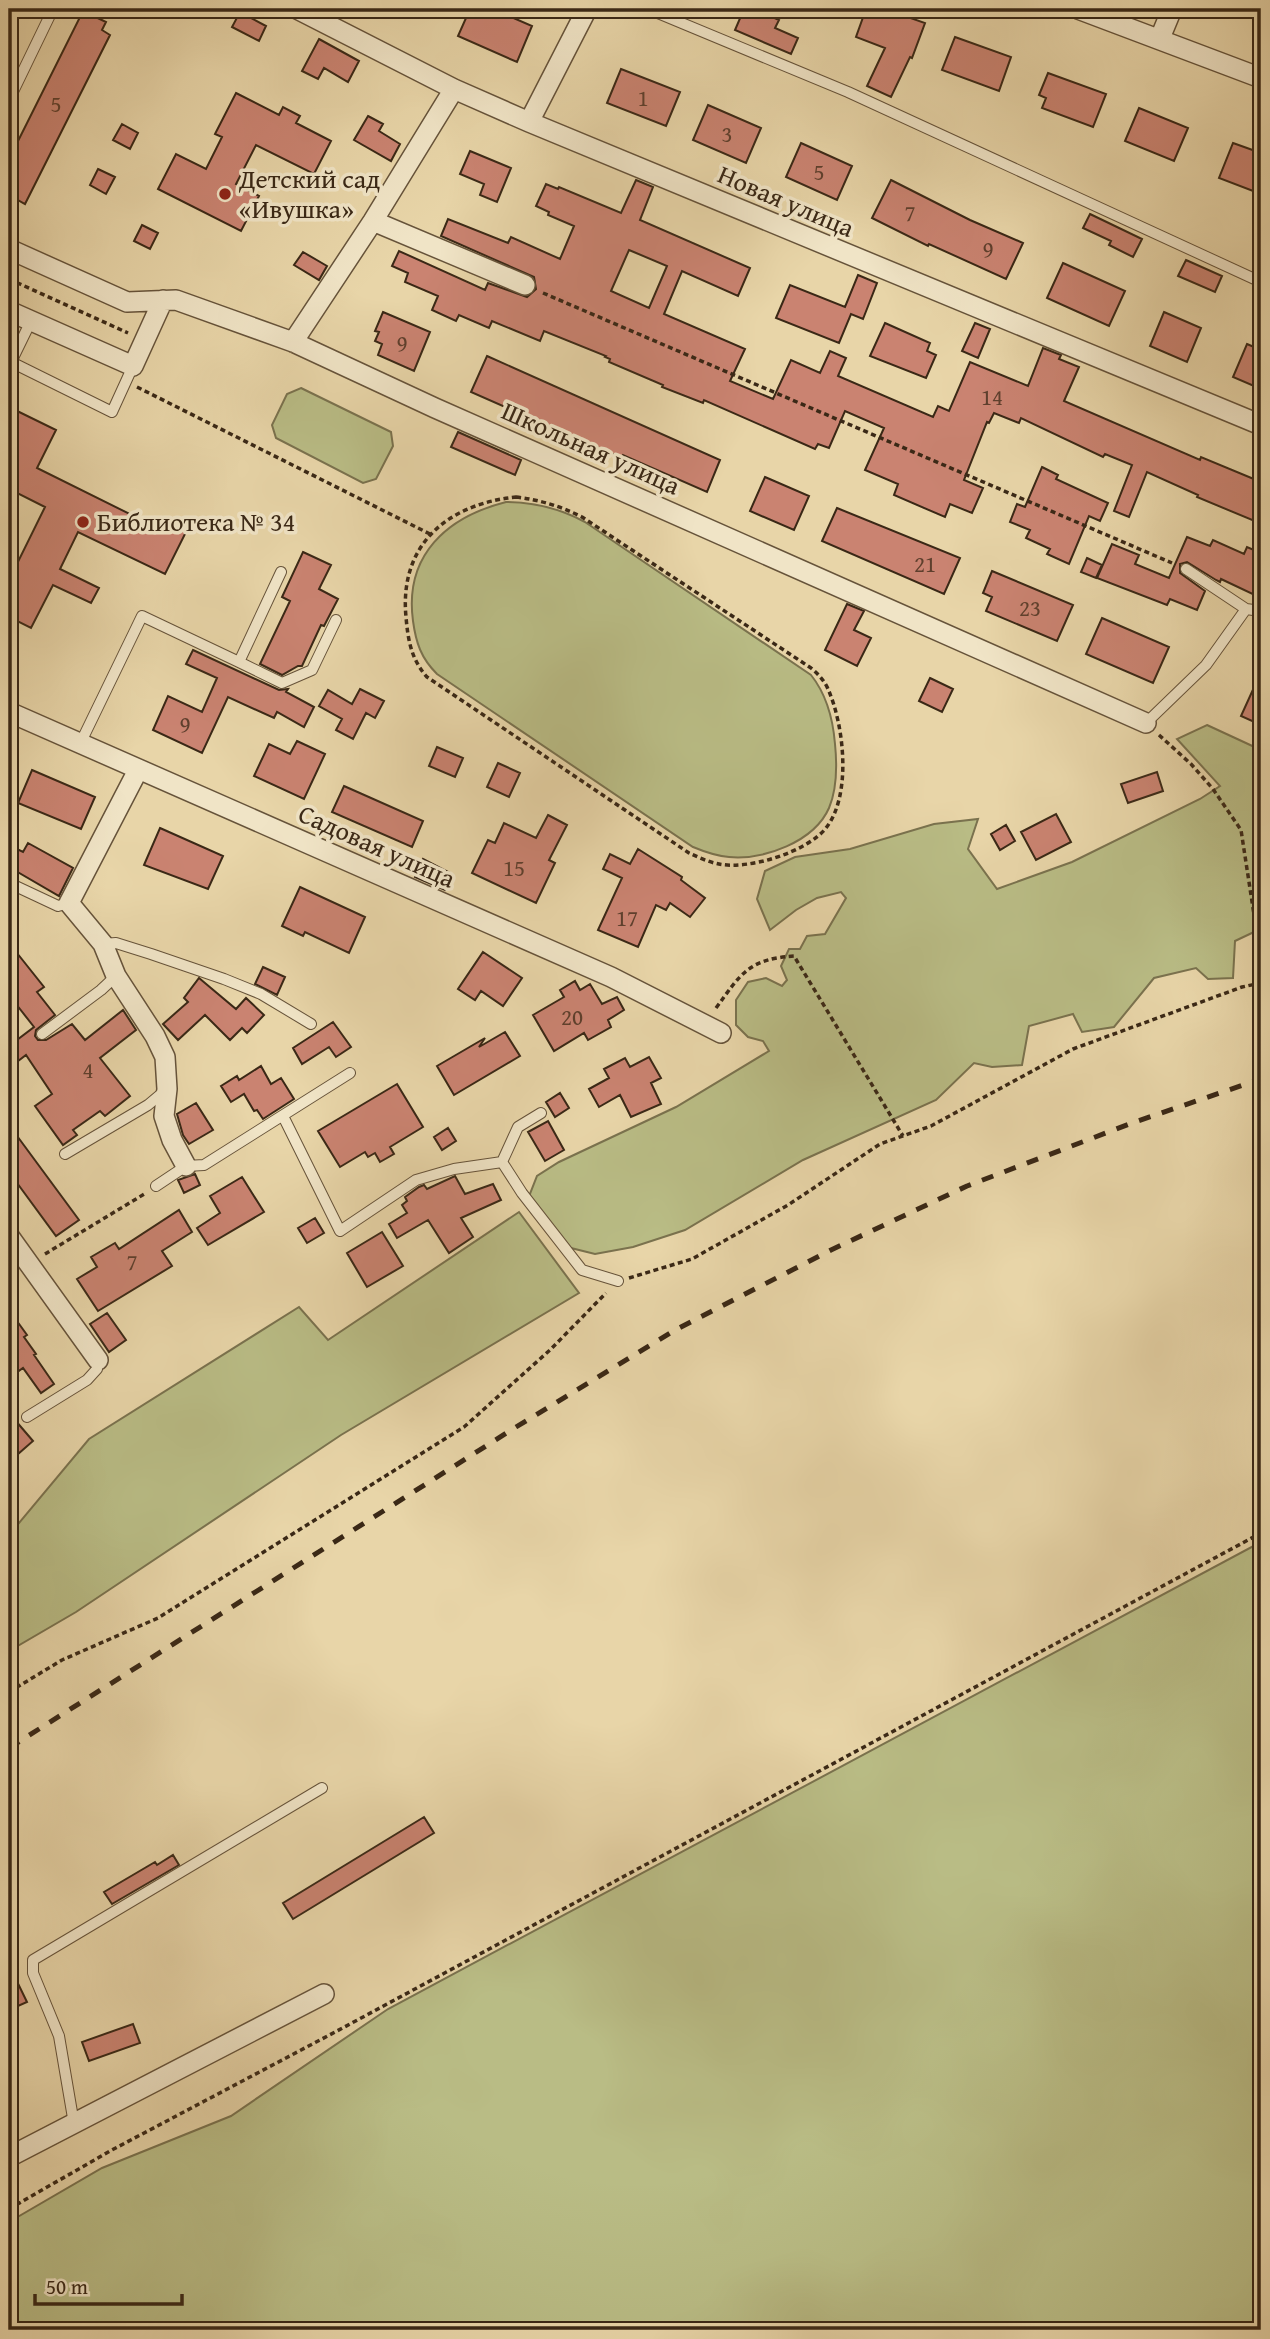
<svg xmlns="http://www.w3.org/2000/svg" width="1270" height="2339" viewBox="0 0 1270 2339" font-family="'Gentium Book Plus',serif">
<rect width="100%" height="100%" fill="#e8d5a8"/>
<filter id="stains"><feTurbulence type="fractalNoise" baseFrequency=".00286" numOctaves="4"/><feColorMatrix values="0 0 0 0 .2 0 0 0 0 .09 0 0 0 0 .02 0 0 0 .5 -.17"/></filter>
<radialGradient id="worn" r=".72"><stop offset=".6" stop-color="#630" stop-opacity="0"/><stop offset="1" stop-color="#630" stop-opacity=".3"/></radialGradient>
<path fill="#b9bc85" stroke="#7a724e" stroke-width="2" d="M301,388L391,432L393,446L376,479L363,483L276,438L272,425L287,394Z
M506,502C535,502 559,508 585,522L811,675C827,695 833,719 835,744C837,764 837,789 829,808C814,842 764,860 729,857C716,856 705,852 693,847L437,674C421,658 416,643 413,621C404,555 447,517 506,502Z
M1207,725L1261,750V936L1254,932L1235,941L1233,978L1208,979L1196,968L1154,978L1114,1027L1082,1032L1073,1014L1029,1026L1022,1065L992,1067L974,1063L936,1100L803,1160L685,1230L633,1247L595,1254L559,1245L528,1199L537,1176L559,1162L676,1107L769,1051L763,1041L748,1037L736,1025V1000L748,982L766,978L782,986L787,980L781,966L789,949H800L807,936L825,934L846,898L841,892L817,898L796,910L770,930L757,899L765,871L795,857L850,849L934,824L978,819L968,849L997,889L1072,862L1200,799L1220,786L1177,739Z
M519,1212L579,1293L341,1435L76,1612L9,1651V1535L89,1439L299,1307L328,1340Z
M1261,1542V2330H9V2222L102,2168L231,2116L388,2009Z"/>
<path fill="#ca8371" stroke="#3a2816" stroke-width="2" fill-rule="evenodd" d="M470,9H493L532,26L517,62L458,36Z
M744,9H754L779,20L775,28L798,38L791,54L735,30Z
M866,9H885L925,23L912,58L910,57L891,97L867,86L885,48L856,37Z
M83,11L106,22L102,30L110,35L25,204L9,195V159Z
M240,12L266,26L259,41L232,27Z
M955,37L1011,57L999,91L942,70Z
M319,39L359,61L348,82L324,68L318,79L302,71Z
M621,69L680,92L666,126L607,103Z
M1048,73L1106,94L1093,127L1042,108L1046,98L1039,95Z
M236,93L279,115L283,107L300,116L296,123L331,141L314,174L256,145L236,184L259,196L241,231L158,189L176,154L206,169L222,137L215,134Z
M708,105L761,128L746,163L693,140Z
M1139,108L1188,128L1174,161L1125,141Z
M368,116L383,124L379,131L400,144L391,161L354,140Z
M122,124L138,133L130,149L113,140Z
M801,143L852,166L837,200L786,177Z
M1233,143L1261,153V194L1219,178Z
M470,151L511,168L497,202L480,195L484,184L460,174Z
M98,169L115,177L106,194L90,185Z
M636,180L653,187L640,220L750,268L738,296L682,271L664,314L745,349L730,381L773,399L791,360L820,373L830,351L846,358L838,376L933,417L938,406L949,411L970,362L1028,386L1043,348L1061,355L1059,359L1079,367L1064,401L1200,460L1201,457L1261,482V512L1257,522L1197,497L1198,495L1147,472L1129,517L1114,511L1132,465L1105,454L1103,457L1021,418L1019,423L994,413L989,423L987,422L964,480L983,488L972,513L950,504L945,517L894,495L898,484L865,470L884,428L845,411L829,448L818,444L815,449L704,400L703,403L662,387L663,385L609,362L610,359L605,357L606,356L544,331L540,341L492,321L489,328L459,315L456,321L432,310L438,296L405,282L408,273L392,266L399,251L485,290L488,283L527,297L536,289L534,277L441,236L448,219L508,243L511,237L560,259L574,226L548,215L549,212L536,206L546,184L558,189L559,187L621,213ZM629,250L667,266L649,308L611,291Z
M891,180L970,220L1023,243L1006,279L929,244L928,246L872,218Z
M1090,214L1142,239L1133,257L1109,245L1111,241L1083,228Z
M142,225L158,233L150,249L134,241Z
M303,252L327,266L319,280L294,265Z
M1186,260L1222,276L1215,292L1178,276Z
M1063,263L1125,291L1109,326L1047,298Z
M858,275L877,283L863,319L851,314L839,343L776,318L790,285L845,307Z
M383,312L430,332L414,371L378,355L382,344L375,341L379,332L375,331Z
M1164,312L1201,328L1187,362L1150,346Z
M885,323L930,343L927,351L936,355L926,378L870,356Z
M975,323L990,329L978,358L962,351Z
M1247,344L1261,350V389L1233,377Z
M487,356L720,460L707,492L623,455L622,458L471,392Z
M9,407L56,430L37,468L164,531L168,523L186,532L165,574L78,532L60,569L99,588L91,603L53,585L31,628L9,617V580L45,507L9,489Z
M458,432L521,460L515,475L451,447Z
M1042,467L1058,475L1056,479L1108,503L1100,521L1089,516L1069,564L1047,554L1050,549L1026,538L1030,530L1010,522L1017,504L1025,507Z
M765,477L809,496L794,530L750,511Z
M837,508L960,558L944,594L822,541Z
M1187,537L1210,546L1213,540L1244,554L1247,547L1261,553V598L1221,579L1220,582L1216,580L1187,562L1180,564V573L1205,591L1197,610L1170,599L1167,605L1097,578L1112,544L1139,555L1135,564L1169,578Z
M303,552L331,565L319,589L338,599L324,626L321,625L302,666H298L282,675L260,664L290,601L282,597Z
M1087,558L1102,565L1096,578L1081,572Z
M992,571L1073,605L1057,641L986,611L992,597L983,593Z
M847,604L864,611L854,630L871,638L857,666L825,650Z
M1102,618L1169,647L1153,683L1086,654Z
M193,650L279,690L288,689L286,692L314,707L304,727L277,712L274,718L228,697L202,753L153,730L168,696L202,712L217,678L186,664Z
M1261,672V725L1241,716Z
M930,678L953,689L942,712L919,701Z
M360,689L384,701L375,718L366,713L353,739L336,730L342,719L319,706L328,690L352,704Z
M297,741L325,754L304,799L254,776L269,744L290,754Z
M437,747L463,758L455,777L429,766Z
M498,763L520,773L509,797L487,787Z
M32,770L95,797L81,829L18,803Z
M1157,772L1163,791L1128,803L1121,784Z
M344,786L423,821L412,847L332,812Z
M1056,814L1071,842L1036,860L1021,832Z
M548,815L567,825L549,860L555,863L536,903L472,873L488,840L495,843L504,823L536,838Z
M1006,825L1015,841L1000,850L991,834Z
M160,828L223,856L208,889L144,865Z
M28,843L73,868L59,896L9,867V845L23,852Z
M638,849L682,877L681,880L705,898L690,917L670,903L666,910L656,905L638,947L598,930L622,878L603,869L610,854L630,864Z
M423,859L452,874L445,890L415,877Z
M300,887L365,917L349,953L305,932L303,936L282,926Z
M9,943L44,987L37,992L55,1015L36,1030L35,1036L38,1040H46L72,1024L85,1040L123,1010L136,1030L100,1058L130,1096L105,1116L100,1111L73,1130L77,1135L63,1145L35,1106L52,1094L26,1055L9,1068V1046L34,1027L9,995Z
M483,952L522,978L503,1006L481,991L475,1000L458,989Z
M263,967L285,977L277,995L255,984Z
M199,978L236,1009L246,998L264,1015L247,1033L242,1028L230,1040L205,1015L178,1040L163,1024L188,1002L184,998Z
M575,981L580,990L590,984L602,1004L617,997L624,1010L608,1020L611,1027L588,1040L584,1033L554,1051L533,1015L564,997L560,990Z
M333,1022L351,1047L336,1057L329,1047L302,1064L293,1048Z
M505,1032L520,1056L454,1095L437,1066L485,1038L479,1047Z
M649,1057L661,1078L651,1083L661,1104L631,1117L620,1095L599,1107L589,1089L609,1078L604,1069L625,1058L630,1067Z
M261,1066L271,1084L281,1078L294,1099L263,1119L257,1110L254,1111L244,1094L231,1102L221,1086L237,1076L239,1080Z
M397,1084L423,1127L390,1147L394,1154L380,1162L375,1153L368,1157L365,1152L340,1167L318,1131Z
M560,1093L569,1108L555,1117L546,1102Z
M196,1103L213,1130L189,1144L183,1135L177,1114Z
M548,1121L564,1150L545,1161L528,1132Z
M9,1125L79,1220L56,1236L9,1172Z
M448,1128L456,1141L442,1150L434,1137Z
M195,1174L200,1185L184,1193L178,1180Z
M455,1176L465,1194L493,1184L501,1200L461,1218L473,1237L449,1253L428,1220L397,1238L389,1224L407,1213L402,1205L407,1201L405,1197L419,1187L424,1185L427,1189Z
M242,1177L264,1212L208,1245L197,1228L220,1213L210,1196Z
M179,1210L192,1232L162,1251L172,1266L98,1311L77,1279L97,1267L91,1257L115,1243L119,1249Z
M315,1218L324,1233L307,1243L298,1228Z
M382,1232L403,1266L367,1287L347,1253Z
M9,1310L27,1335L24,1337L36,1354L34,1355L54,1384L41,1393L23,1368L9,1378Z
M107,1313L126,1340L109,1352L90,1324Z
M9,1413L33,1441L18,1454L9,1444Z
M424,1817L434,1833L293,1919L283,1903Z
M173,1855L179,1865L112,1904L104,1892L155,1862L157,1865Z
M9,1965L27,2002L9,2010Z
M133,2024L140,2043L89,2061L82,2042Z"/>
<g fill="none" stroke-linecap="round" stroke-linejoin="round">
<defs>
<path id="lane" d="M648,9L848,92L1261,282
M9,100L53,9
M11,362L31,321
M9,367L11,362L112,412L133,366
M1186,569L1246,609L1261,611
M239,662L282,683L312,670L336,620
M1146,723L1206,665L1246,609
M80,744L142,616L239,662L281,572
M9,883L58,906L69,903
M103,944L116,943L151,954L224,979L261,994L311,1024
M42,1034L101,990L116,976
M283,1116L340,1231L416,1180L454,1169L502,1162L522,1193L582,1270L618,1281
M65,1154L148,1105L167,1089
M502,1162L518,1127L541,1113
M156,1186L186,1166L204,1165L350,1073
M27,1417L87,1380L97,1369L98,1360
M74,2124L59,2036L33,1973V1960L322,1788"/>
<path id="street" d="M297,9L454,89L529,122L1261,425
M1078,9L1261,78
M1160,38L1172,9
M529,122L587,9
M373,221L525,285
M9,249L127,302L176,300L293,342L435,408L1146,723
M9,311L133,366L163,300
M293,342L373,221L454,89
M9,712L611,977L721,1033
M138,770L69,903L103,944L116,976L155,1036L165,1057L167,1089L164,1116L172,1140L186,1166
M9,1236L98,1360
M9,2157L324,1994"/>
</defs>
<use href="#lane" stroke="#66533a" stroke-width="12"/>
<use href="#street" stroke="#66533a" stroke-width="22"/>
<path stroke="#3a2816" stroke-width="3.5" stroke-dasharray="5 3.5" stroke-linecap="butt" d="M9,279L128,333
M543,293L1172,563
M137,387L430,534
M516,497C540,500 560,506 582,517L811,668C818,674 824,680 828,689C844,725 852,795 826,828C807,852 749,870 719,864C708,862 698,857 689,853L427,677C411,659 408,640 406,617C399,544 448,504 516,497Z
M9,633L14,635
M1159,735L1191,764L1213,789L1241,830L1261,960
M716,1008C741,974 748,959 794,956L903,1136
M45,1254L146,1193
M629,1278L692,1259L788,1205L880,1144L931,1126L1073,1049L1242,987L1261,983
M9,1692L62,1660L158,1618L464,1427L550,1350L606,1293
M9,2209L110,2151L337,2031L1261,1533"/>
<use href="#lane" stroke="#f0e4c6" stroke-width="10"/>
<use href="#street" stroke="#f0e4c6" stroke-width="19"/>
<path stroke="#3a2816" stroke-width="5" stroke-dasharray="12 12" stroke-linecap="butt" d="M9,1748L516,1427L675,1330L831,1250L967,1186L1132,1123L1261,1079"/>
</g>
<g fill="#8f2418" stroke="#f0e4c6" stroke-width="2.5">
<circle cx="225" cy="194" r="7"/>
<circle cx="83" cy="522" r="7"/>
</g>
<g text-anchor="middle" stroke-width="7" stroke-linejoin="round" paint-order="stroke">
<g font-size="23" fill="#5e3f2d">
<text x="643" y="106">1</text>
<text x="56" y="112">5</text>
<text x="727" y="142">3</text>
<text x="819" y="180">5</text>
<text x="910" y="221">7</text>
<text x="988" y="257">9</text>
<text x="402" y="351">9</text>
<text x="992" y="405">14</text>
<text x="925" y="572">21</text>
<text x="1030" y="616">23</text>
<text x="185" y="732">9</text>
<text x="514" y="876">15</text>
<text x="627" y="926">17</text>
<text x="572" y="1025">20</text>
<text x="88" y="1078">4</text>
<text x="132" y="1270">7</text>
</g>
<g font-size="26" fill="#3a2816" stroke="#f0e4c6" text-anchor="start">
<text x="239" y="188">Детский сад<tspan x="239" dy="30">«Ивушка»</tspan></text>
<text x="97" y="531">Библиотека № 34</text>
</g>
<g font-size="26" fill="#3a2816" stroke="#f0e4c6">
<text transform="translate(786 201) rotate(23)" y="9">Новая улица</text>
<text transform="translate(591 448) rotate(24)" y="9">Школьная улица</text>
<text transform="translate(377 846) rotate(24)" y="9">Садовая улица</text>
</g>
</g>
<rect width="1270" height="2339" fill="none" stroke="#e8d5a8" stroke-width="35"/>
<rect x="10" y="10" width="1249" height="2318" fill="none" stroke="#3a2816" stroke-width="3.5"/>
<rect x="18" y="18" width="1235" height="2304" fill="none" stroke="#3a2816" stroke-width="2"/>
<path d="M35 2294v10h147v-10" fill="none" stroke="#3a2816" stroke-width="3.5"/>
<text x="46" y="2294" font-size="21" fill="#3a2816" stroke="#f0e4c6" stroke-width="5" paint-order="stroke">50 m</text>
<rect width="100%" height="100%" filter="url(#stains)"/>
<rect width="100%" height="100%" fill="url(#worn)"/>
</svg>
